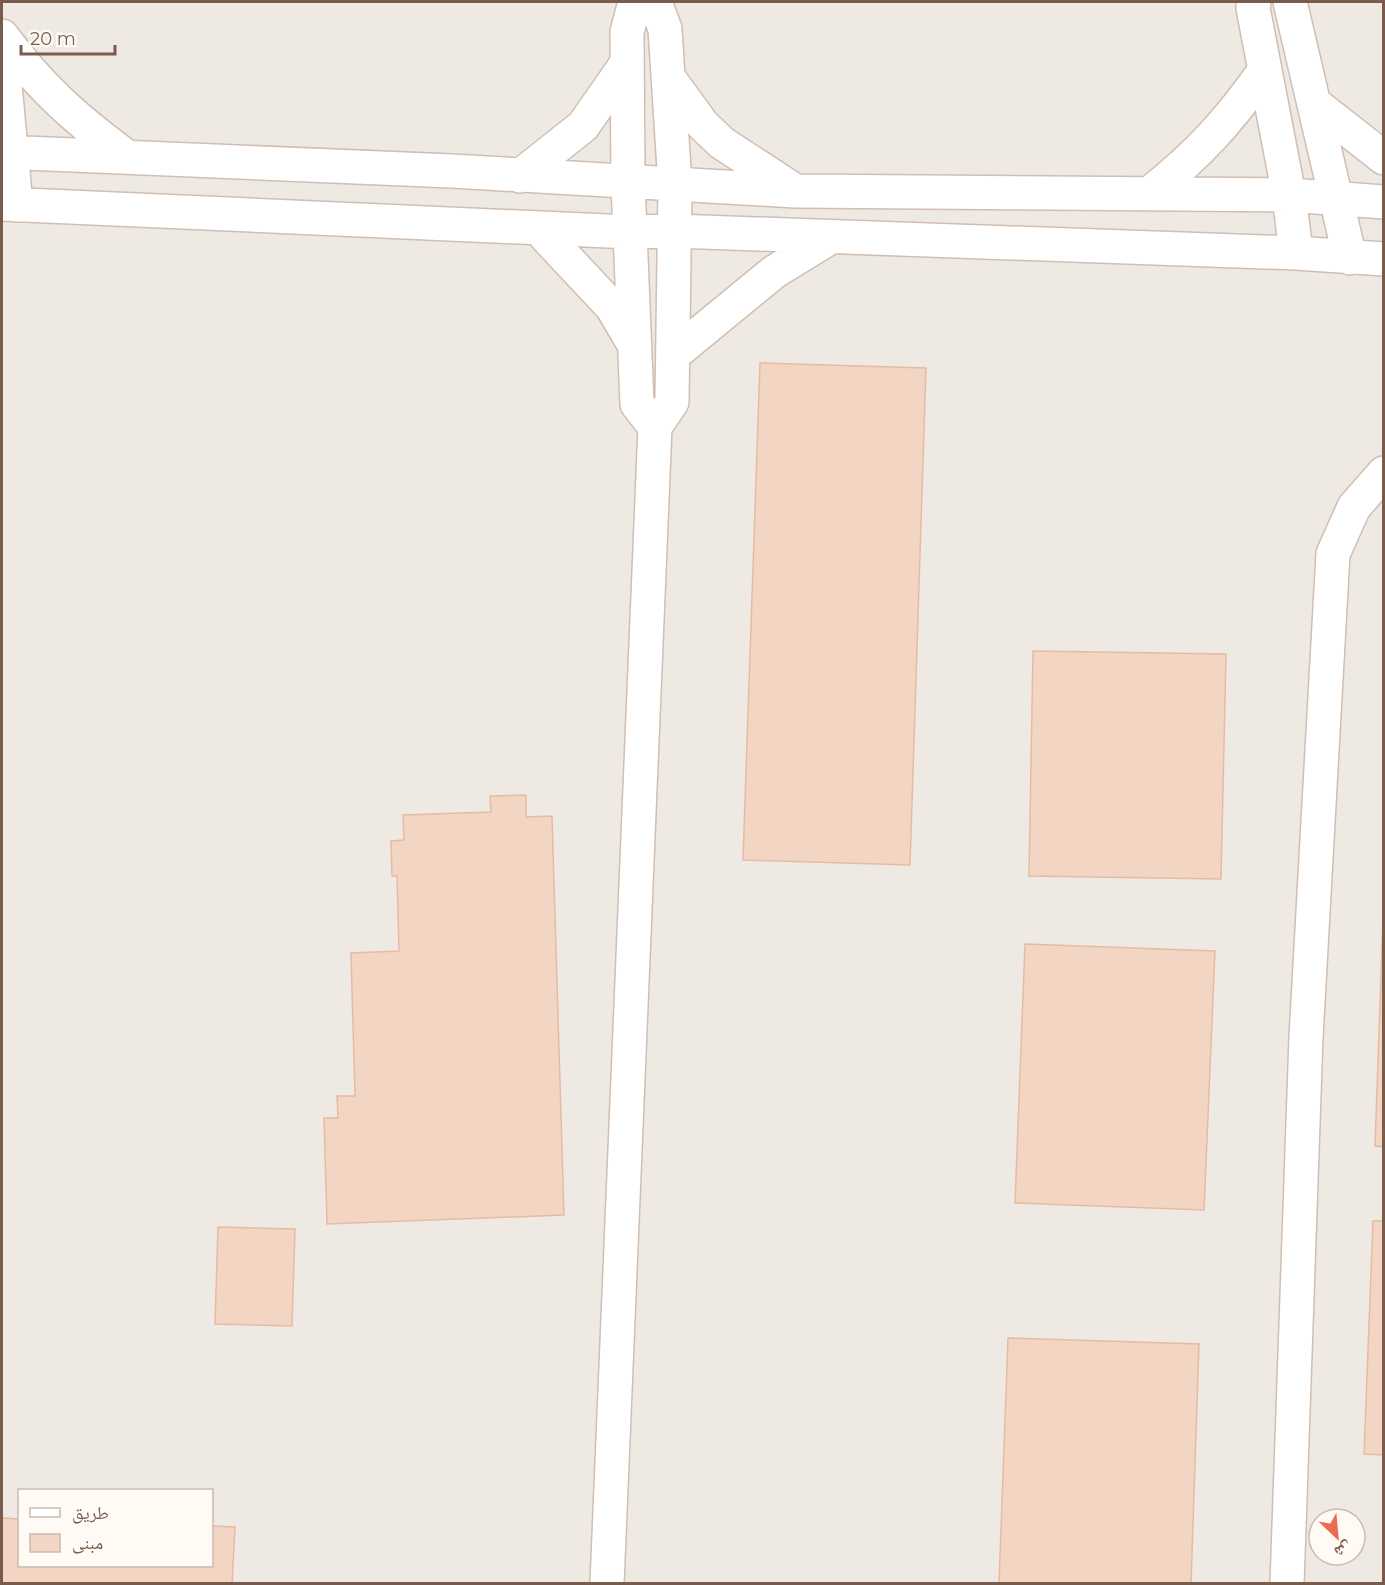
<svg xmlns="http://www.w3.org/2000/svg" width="1385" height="1585" viewBox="0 0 1385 1585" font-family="Montserrat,'Noto Naskh Arabic',sans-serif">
<rect width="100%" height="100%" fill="#fdf6ec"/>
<path fill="#efe9e4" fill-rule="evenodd" d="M2,2H1383V1583L2,1584ZM20,1490H212V1566H20ZM1319,1519H1355V1555H1319Z"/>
<path fill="#f3d5c3" stroke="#e6bba3" stroke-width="1.5" d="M760,363L926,368L910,865L743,860Z
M1033,651L1226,654L1221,879L1029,876Z
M526,795V817L552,816L564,1215L327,1224L324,1118H338L337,1096H355L351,953L399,951L397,876H392L391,841L404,840L403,815L491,812L490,796Z
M1384,889V1147L1375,1146Z
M1025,944L1215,951L1204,1210L1015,1203Z
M1373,1221H1384V1455L1364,1454Z
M218,1227L295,1229L292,1326L215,1324Z
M1008,1338L1199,1344L1191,1584H999Z
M2,1518L20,1519V1566H212V1526L235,1527L232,1584H2Z"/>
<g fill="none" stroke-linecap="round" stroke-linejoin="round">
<defs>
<path id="minor" d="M635,2L627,32L628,183L637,404L655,427
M1254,2L1253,8L1289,195L1296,253
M1290,2L1350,258
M2,36C40,87 74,118 126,156
M2,52L16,205
M668,77L703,125L722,143L794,190
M1315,104L1384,158
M2,152L452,171L795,191L1289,195L1384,202
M520,176L583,126L627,63
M1150,193C1199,154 1229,121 1265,70
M2,204L630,232L675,231L1296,253L1384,259
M538,228L612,307L632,341
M673,355L774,272L831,237
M607,1584L655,427L672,402L675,185L665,29L655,2
M1287,1584L1306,1037L1333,554L1354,507L1384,473"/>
</defs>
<use href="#minor" stroke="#d1beb0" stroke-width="36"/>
<use href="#minor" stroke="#fff" stroke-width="33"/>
</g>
<rect width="1385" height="1585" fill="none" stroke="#7a5c4d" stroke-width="6"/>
<rect x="18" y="1489" width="195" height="78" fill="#fffaf3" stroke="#cabbb1" stroke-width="1.5"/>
<rect x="30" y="1508" width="30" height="9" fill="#ffffff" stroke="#cabbb1" stroke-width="1.5"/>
<text x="72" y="1519" font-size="18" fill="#7a5c4d">طريق</text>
<rect x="30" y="1534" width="30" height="18" fill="#f3d5c3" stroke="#cabbb1" stroke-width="1.5"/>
<text x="72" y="1549" font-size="18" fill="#7a5c4d">مبنى</text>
<g transform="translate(1337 1537) rotate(154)"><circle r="28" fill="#fffaf3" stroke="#cabbb1" stroke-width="1.5"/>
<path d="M0-4.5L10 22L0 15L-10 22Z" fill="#e76f51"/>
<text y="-9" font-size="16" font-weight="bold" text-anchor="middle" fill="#7a5c4d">ش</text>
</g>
<path d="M21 45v9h94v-9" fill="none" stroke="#7a5c4d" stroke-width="3"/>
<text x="30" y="45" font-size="18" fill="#7a5c4d" stroke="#fffaf3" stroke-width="4.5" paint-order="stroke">20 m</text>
</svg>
